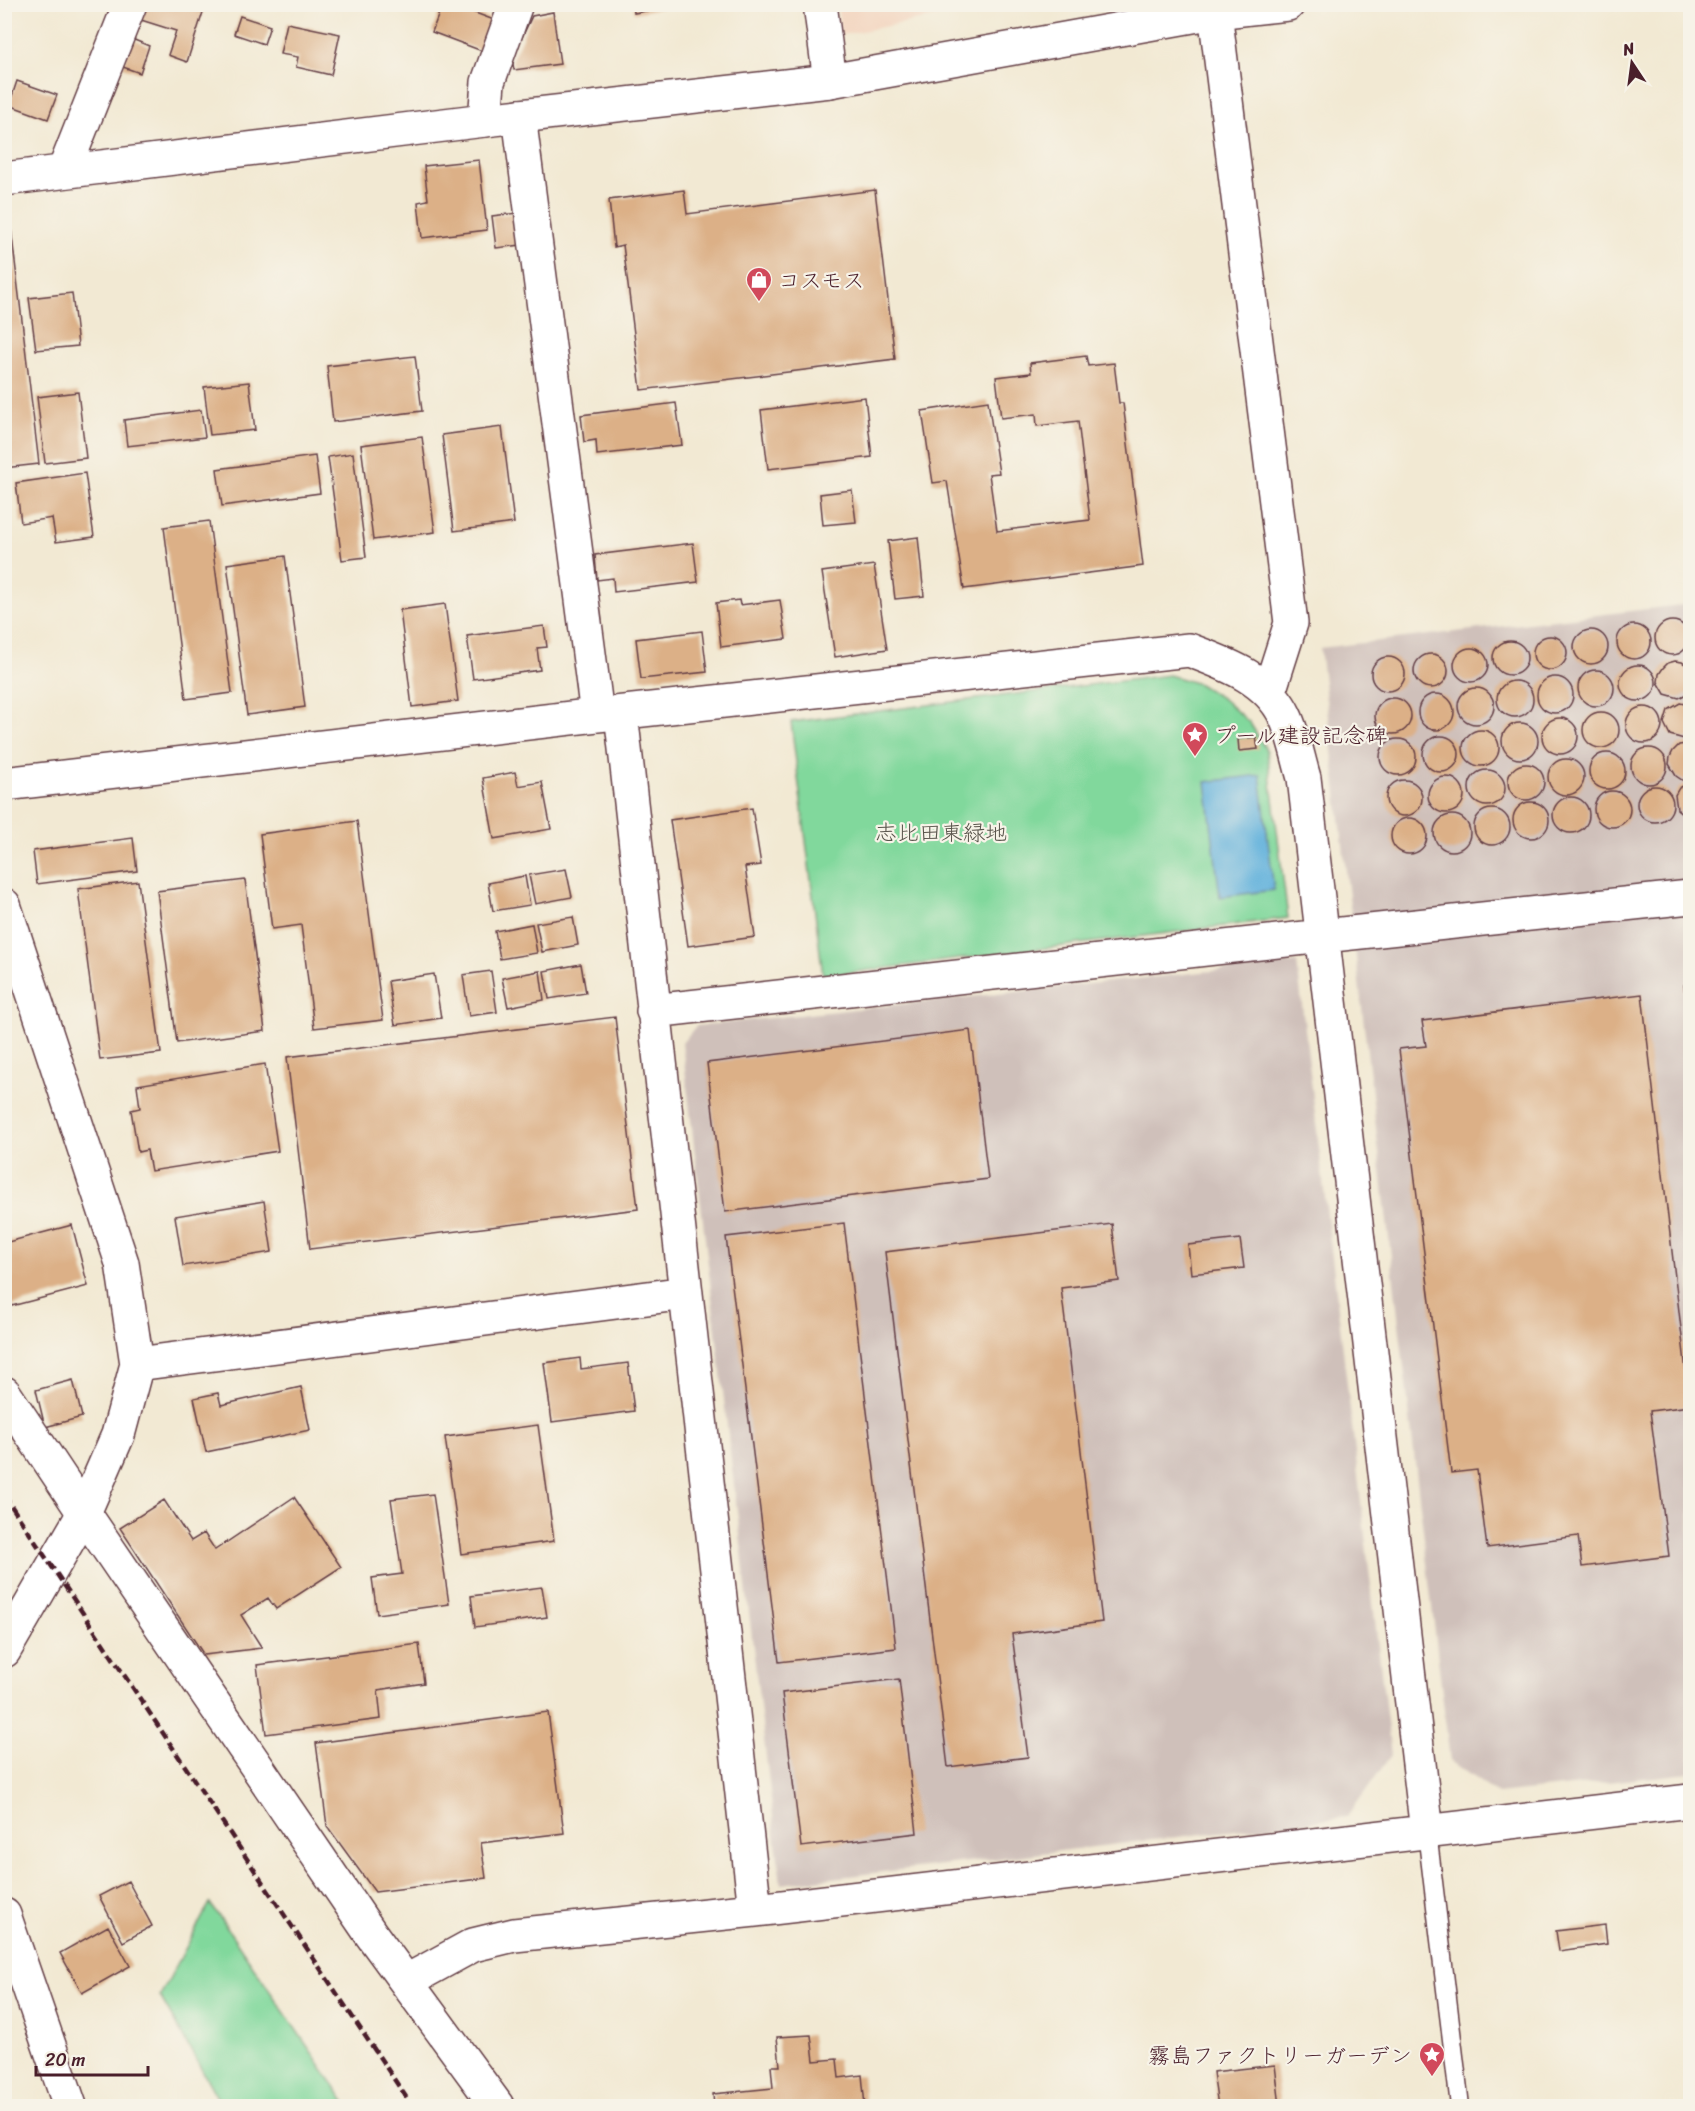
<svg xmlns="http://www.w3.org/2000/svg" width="1695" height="2111" viewBox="0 0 1695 2111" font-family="Sriracha,'Klee One',sans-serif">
<rect width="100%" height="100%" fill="#f7f3e8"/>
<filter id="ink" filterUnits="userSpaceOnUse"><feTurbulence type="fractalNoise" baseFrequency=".0167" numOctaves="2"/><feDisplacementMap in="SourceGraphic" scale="12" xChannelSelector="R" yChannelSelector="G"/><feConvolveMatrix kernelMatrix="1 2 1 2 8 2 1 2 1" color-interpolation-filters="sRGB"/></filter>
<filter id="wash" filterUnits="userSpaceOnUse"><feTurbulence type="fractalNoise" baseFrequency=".008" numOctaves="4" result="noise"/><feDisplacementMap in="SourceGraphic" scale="24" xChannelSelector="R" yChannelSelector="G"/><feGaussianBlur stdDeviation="1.35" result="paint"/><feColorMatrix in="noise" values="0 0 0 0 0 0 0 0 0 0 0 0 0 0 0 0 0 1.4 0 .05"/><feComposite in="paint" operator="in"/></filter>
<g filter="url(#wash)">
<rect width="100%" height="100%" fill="#f2e9d3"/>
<path fill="#f3d4be" d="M837,5V4L997,5L841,35Z"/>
<path fill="#cfc0ba" d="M1690,604V1773L1497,1794L1450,1761L1320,648Z
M1297,962L1391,1755L1347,1817L781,1884L682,1043L696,1026Z"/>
<path fill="#81d89c" stroke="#667c64" stroke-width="1.5" d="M1169,675L1199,684L1223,699L1250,723L1267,751L1288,918L823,976L791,722Z
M210,1903L346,2103L339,2106H222L160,1996Z"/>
<path fill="#61b1dc" stroke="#566884" stroke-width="1.5" d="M1260,775L1274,890L1220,897L1206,782Z"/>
<g id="blocks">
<path fill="#dcb087" d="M146,4L205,6L187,62L168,55L176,31L141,20Z
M633,4H662V8L634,13Z
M442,5H454L494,20L482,51L432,32Z
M553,12L560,64L514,70L512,59L532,16Z
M240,16L270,26L264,44L234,34Z
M287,23L340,34L331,75L296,67L298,57L280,54Z
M132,39L149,46L140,73L123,67Z
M17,81L57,95L48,119L9,105Z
M479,160L487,230L422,238L418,202L428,200L424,166Z
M684,190L687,214L875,190L895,359L641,390L623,245L614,247L609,200Z
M517,213L521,245L496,248L492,216Z
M4,228H11L39,464L4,468Z
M72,293L78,346L36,350L29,298Z
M415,356L422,411L333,422L327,366Z
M1086,356L1088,366L1114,363L1119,403H1123L1143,566L964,589L947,481L933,483L922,411L988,401L999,473L989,474L997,531L1090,520L1078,421L1037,426L1036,414L1001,418L996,377L1031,373L1030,363Z
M249,382L255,430L210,435L204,387Z
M78,392L86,458L45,463L37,397Z
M865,397L872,457L768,469L761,410Z
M676,403L682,445L597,455L596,440L584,442L581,415Z
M201,410L205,437L127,446L124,420Z
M502,427L514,523L454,531L442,435Z
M422,437L435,532L373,540L361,445Z
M353,453L366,557L342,560L328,457Z
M315,456L320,493L222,506L217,469Z
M85,473L94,537L56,542L52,518L21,523L16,483Z
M852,490L856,522L823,525L820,494Z
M209,521L232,693L186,699L164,527Z
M918,537L924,596L895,599L888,541Z
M693,543L698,582L614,592L613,578L597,580L595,555Z
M285,556L305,707L247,715L227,564Z
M874,565L887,649L835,657L822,572Z
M739,600L740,605L780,600L786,639L721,647L716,603Z
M445,604L458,701L412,707L400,610Z
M1655 638a17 17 0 1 1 34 0a17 17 0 1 1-34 0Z
M1617 642a17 17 0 1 1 34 0a17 17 0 1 1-34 0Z
M544,626L547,647L537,648L540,670L473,679L467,636Z
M1574 647a17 17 0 1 1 34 0a17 17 0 1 1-34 0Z
M702,631L707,672L641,679L636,639Z
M1533 653a17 17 0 1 1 34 0a17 17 0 1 1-34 0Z
M1493 658a17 17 0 1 1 34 0a17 17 0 1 1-34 0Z
M1454 665a17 17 0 1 1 34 0a17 17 0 1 1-34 0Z
M1414 671a17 17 0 1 1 34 0a17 17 0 1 1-34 0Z
M1371 674a17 17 0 1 1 34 0a17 17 0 1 1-34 0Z
M1675,661L1682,662L1690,667V692L1679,698L1665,694L1658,682L1659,674L1663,668L1668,663Z
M1620 683a18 18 0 1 1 36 0a18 18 0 1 1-36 0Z
M1578 688a18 18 0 1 1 36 0a18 18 0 1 1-36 0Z
M1537 695a18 18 0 1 1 36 0a18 18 0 1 1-36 0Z
M1497 699a18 18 0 1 1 36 0a18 18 0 1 1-36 0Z
M1458 706a18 18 0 1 1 36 0a18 18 0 1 1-36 0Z
M1418 712a18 18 0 1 1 36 0a18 18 0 1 1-36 0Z
M1375 716a18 18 0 1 1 36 0a18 18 0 1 1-36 0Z
M1680,703L1690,705V737L1684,739L1670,735L1664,723L1668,710Z
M1626 725a18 18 0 1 1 36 0a18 18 0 1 1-36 0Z
M1583 730a18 18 0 1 1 36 0a18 18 0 1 1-36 0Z
M1542 736a18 18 0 1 1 36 0a18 18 0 1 1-36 0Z
M1502 741a18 18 0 1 1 36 0a18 18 0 1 1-36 0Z
M1463 748a18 18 0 1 1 36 0a18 18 0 1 1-36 0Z
M1423 754a18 18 0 1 1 36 0a18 18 0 1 1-36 0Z
M1256,737L1258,749L1239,751L1238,739Z
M1380 757a18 18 0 1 1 36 0a18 18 0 1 1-36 0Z
M1686,744H1690L1689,780H1682L1676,776L1669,764L1670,757L1673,751L1679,745Z
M1631 766a18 18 0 1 1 36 0a18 18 0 1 1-36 0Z
M1589 771a18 18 0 1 1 36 0a18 18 0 1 1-36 0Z
M1548 777a18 18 0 1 1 36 0a18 18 0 1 1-36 0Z
M1508 782a18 18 0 1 1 36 0a18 18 0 1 1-36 0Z
M1469 788a18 18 0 1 1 36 0a18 18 0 1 1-36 0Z
M515,772L518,786L542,782L551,829L494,839L483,778Z
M1428 795a18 18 0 1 1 36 0a18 18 0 1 1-36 0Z
M1386 798a18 18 0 1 1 36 0a18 18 0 1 1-36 0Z
M1690,782V818H1688L1677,809L1675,795L1679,788Z
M1637 804a18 18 0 1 1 36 0a18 18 0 1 1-36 0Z
M1594 809a18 18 0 1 1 36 0a18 18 0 1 1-36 0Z
M1553 815a18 18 0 1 1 36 0a18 18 0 1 1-36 0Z
M1513 820a18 18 0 1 1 36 0a18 18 0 1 1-36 0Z
M752,808L761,865L745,867L755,937L688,946L670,820Z
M1474 827a18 18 0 1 1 36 0a18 18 0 1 1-36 0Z
M1434 833a18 18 0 1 1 36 0a18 18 0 1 1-36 0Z
M1391 836a18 18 0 1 1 36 0a18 18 0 1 1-36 0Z
M357,821L383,1020L314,1028L301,925L272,929L260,834Z
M133,838L137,871L37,884L33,851Z
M566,869L572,897L535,904L529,875Z
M525,876L530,905L493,911L488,883Z
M245,880L265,1031L177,1043L157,891Z
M138,881L161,1053L100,1060L78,889Z
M573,917L578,945L542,952L536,923Z
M532,924L537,953L500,959L495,931Z
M581,964L586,993L549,999L544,971Z
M491,971L497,1012L469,1016L463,975Z
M540,971L544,1000L508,1007L502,978Z
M434,974L441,1018L395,1025L388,981Z
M1684,985H1690V1029H1689Z
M1642,994L1690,1406L1650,1411L1669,1556L1582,1567L1578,1536L1487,1548L1477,1470L1451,1473L1399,1049L1426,1046L1422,1021Z
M615,1017L638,1209L310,1249L287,1057Z
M970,1030L988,1179L725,1212L707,1063Z
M265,1064L278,1151L151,1171L147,1150L138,1152L131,1110L140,1108L137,1085Z
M264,1201L272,1252L183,1266L175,1216Z
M844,1223L896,1648L779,1662L726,1237Z
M1112,1224L1119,1281L1061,1288L1102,1622L1012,1634L1028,1757L948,1767L885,1252Z
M72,1225L88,1286L4,1308V1243Z
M1240,1239L1244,1268L1191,1274L1188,1245Z
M580,1358L581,1369L628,1363L634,1411L552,1422L544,1363Z
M73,1380L82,1417L45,1427L36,1390Z
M301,1387L310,1430L206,1452L194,1398L218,1393L221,1405Z
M538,1425L554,1541L461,1554L445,1437Z
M433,1494L449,1604L377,1614L372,1578L402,1574L391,1499Z
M294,1497L341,1567L276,1609L268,1598L241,1615L262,1648L204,1655L120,1528L164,1500L191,1541L204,1533L215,1550Z
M542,1587L547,1617L475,1627L471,1596Z
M419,1644L424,1683L378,1690L381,1719L266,1734L257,1665Z
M899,1679L917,1833L801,1847L782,1693Z
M548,1712L564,1833L481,1843L486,1878L375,1892L327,1826L316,1743Z
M128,1881L152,1926L123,1942L99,1896Z
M1605,1925L1607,1944L1559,1951L1556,1931Z
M108,1926L130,1966L82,1993L60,1953Z
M811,2035L814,2061L837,2059L839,2078L862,2075L865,2106H714L713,2094L773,2088L771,2066H780L777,2037Z
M1275,2065L1280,2106H1218L1213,2072Z"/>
</g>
</g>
<g filter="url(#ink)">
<use href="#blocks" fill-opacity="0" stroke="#633d44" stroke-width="1.5"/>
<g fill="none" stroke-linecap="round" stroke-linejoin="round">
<defs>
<path id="service" d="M1427,1832L1460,2106"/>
<path id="minor" d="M820,4L830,81
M1215,12L1291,623L1269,692
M519,116L597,715
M485,120L488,82L516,4
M64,171L130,4
M621,713L755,1910
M4,784L597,715L1189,650C1226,664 1267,678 1285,716C1294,735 1298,758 1304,778L1427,1832
M653,1011L1323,936L1690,897
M137,1364L686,1293
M4,1393L84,1513L371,1934L497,2106
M407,1981L473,1945L514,1935L755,1910L1690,1801"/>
<path id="tertiary" d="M4,179L485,120L830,81L1215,12L1288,4
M4,905L122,1263L137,1364L118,1435L84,1513L4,1651
M4,1915L70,2106"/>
</defs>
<use href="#service" stroke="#633d44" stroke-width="21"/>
<use href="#minor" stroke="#633d44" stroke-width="36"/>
<use href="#tertiary" stroke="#633d44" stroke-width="36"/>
<use href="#service" stroke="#fff" stroke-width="18"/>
<use href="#minor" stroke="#fff" stroke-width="33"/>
<use href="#tertiary" stroke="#fff" stroke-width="33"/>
<path stroke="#4a1f2b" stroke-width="4.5" stroke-dasharray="9 4.5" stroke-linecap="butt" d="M4,1495L412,2106"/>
</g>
</g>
<defs>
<symbol id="shop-pin" viewBox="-11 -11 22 30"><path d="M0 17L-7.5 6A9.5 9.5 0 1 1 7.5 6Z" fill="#d1495b" stroke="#f7f3e8"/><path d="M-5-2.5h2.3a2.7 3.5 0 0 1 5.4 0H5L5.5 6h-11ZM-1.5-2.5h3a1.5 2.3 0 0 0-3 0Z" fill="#fff"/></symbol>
<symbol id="sight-pin" viewBox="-11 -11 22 30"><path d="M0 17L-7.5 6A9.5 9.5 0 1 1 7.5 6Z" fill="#d1495b" stroke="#f7f3e8"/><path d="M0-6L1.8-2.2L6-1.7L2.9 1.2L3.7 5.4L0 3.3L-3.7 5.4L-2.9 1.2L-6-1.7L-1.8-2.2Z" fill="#fff"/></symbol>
</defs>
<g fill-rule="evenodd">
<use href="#shop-pin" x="744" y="265" width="30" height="40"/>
<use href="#sight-pin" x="1180" y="720" width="30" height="40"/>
<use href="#sight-pin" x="1417" y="2040" width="30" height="40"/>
</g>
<g text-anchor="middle" stroke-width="4.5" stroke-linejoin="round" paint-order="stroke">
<g font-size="22" fill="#4a1f2b" stroke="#f7f3e8" text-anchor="start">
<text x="778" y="288">コスモス</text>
<text x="1214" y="743">プール建設記念碑</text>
<text x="1412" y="2063" text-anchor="end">霧島ファクトリーガーデン</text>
</g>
<g font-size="22" fill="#5a564d" stroke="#f7f3e8">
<text x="941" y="840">志比田東緑地</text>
</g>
</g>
<rect width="1695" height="2111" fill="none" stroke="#f7f3e8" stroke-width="24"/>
<g transform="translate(1632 63) rotate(347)" stroke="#f7f3e8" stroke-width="4.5" paint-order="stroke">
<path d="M0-4.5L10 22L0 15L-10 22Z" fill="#4a1f2b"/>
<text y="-9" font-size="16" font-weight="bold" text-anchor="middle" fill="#4a1f2b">N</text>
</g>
<path d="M36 2066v9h112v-9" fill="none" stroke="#4a1f2b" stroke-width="3"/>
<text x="45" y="2066" font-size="18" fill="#4a1f2b" stroke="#f7f3e8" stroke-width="4.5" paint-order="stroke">20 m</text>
</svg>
